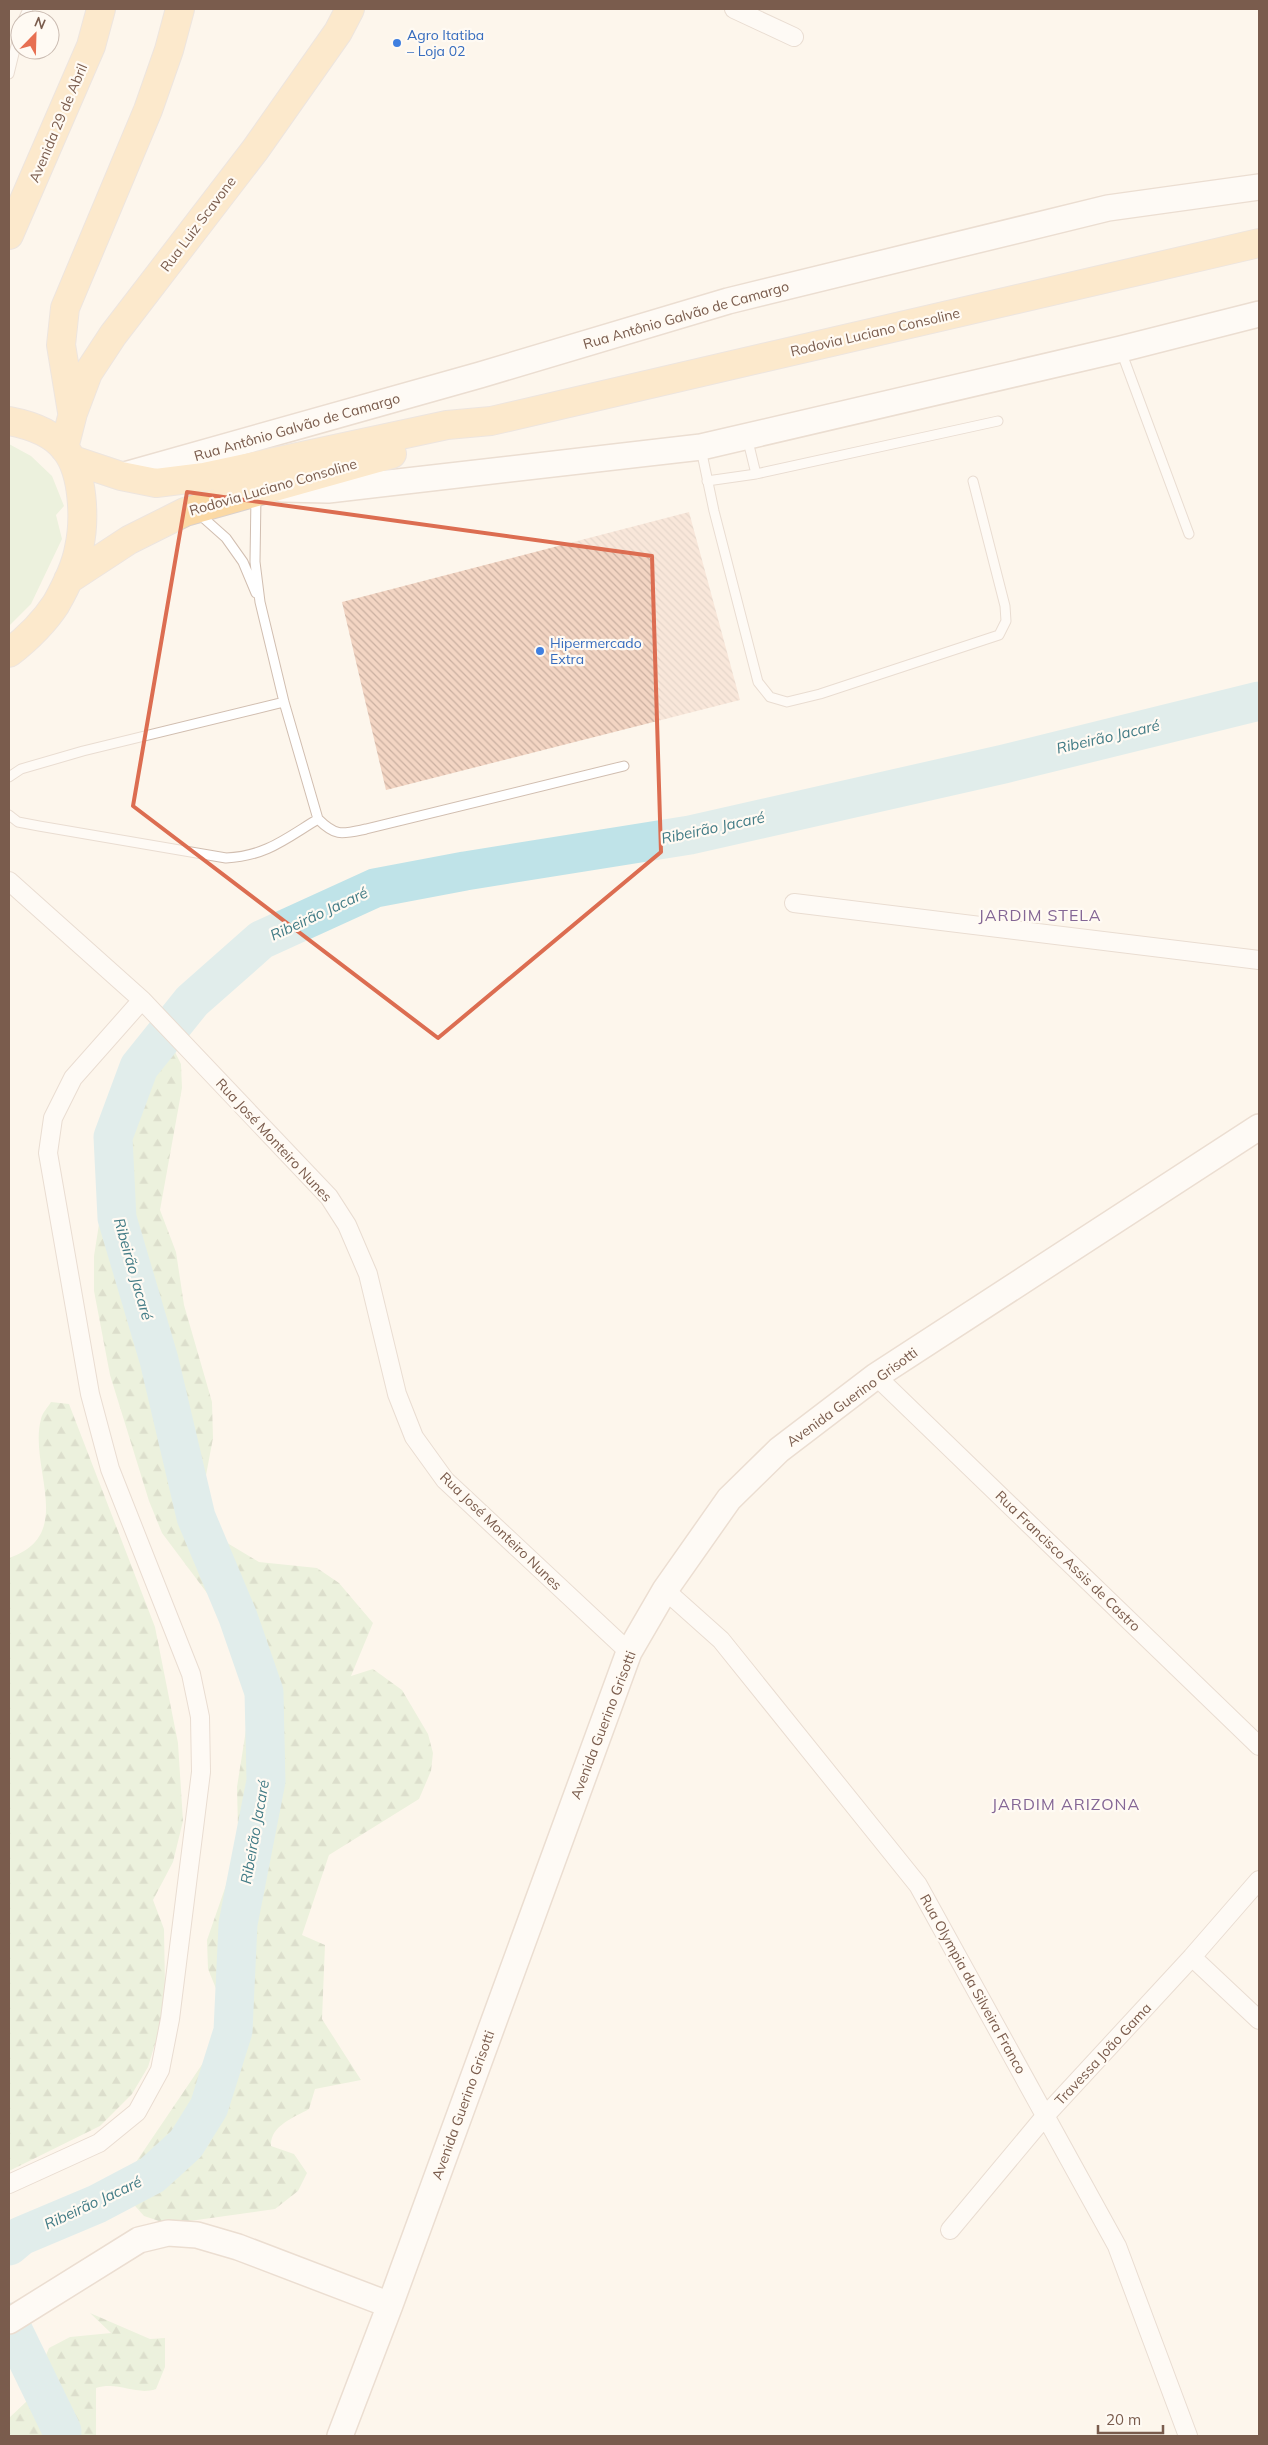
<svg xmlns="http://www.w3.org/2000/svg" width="1268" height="2445" viewBox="0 0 1268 2445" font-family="Mulish,sans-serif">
<defs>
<pattern id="forest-firs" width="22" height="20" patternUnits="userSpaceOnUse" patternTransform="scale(1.25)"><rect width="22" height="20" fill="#d8ecc9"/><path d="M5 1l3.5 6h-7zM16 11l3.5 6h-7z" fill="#b4c2a5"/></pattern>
<pattern id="building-back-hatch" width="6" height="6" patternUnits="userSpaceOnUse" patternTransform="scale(1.25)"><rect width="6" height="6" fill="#f3d5c3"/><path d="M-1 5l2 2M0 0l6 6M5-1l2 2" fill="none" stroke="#cab0a1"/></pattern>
</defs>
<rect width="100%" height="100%" fill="#fdf6ec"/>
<path fill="url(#forest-firs)" d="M174,1050L181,1064L182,1088L160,1210L176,1252L184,1305L212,1402L213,1438L204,1486L209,1515L224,1541L259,1562L317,1568L339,1583L373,1623L351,1676L373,1669L402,1690L428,1734L433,1753L431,1771L419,1799L329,1855L302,1935L325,1945L322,2019L361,2080L315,2089L309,2109C293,2118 270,2126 271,2146L294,2154L307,2173L298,2191L275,2209L168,2224L144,2216L128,2198L127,2183L132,2168L203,2063L217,2026L219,1996L208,1969L207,1940L233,1865L238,1830L237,1787L248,1717L240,1663L230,1635L210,1597L162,1533L149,1501L110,1375L94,1291V1256L115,1122L144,1071L162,1054Z
M51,1402L69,1404L155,1627L178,1743L183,1821L173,1862L153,1900L164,1929L165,1987L159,2031L148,2067L132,2094L100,2126L9,2171V1558C77,1535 28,1467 41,1419C42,1413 48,1407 51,1402Z
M90,2313L150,2339L165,2338V2367L156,2389C136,2396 119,2381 96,2388V2436H9V2418L27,2401L49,2348L70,2337L111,2333Z"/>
<path fill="#d8ecc9" d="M9,444L31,456L52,476L64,506L56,515L62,539L31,604L9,626Z"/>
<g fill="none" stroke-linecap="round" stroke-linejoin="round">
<path stroke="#bfe3e8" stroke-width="39" d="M9,2246L21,2236L97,2204L152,2175L186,2144L209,2107L233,2031L238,1924L266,1781L264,1692L238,1617L196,1517L159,1360L117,1218L113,1137L139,1067L192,1001L261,940L375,888L465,871L690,835L1004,764L1259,701
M9,2322L62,2431V2436"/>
</g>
<path fill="url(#building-back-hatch)" d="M689,512L740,700L386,790L342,602Z"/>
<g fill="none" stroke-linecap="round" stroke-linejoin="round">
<defs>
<path id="lane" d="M23,20L28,9
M9,74L20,29
M1121,351L1189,534
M747,437L756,474
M701,449L714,511L758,682L770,697L787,702L820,694L999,635L1006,621L1005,606L973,481
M707,481L756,474L998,421
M256,496L255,562L260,602L284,702L318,819C336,837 342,834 366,829L624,766
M199,514L226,538L243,562L256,593
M9,777L21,769L83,751L284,702
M9,815L18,822L39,826L226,858C266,856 285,839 318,819"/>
<path id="street" d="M734,9L794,37
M9,881L142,1000L329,1197L347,1225L368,1274L397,1394L414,1437L445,1480L629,1652
M794,903L1259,960
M876,1376L1259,1746
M665,1590L721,1640L918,1885L1117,2246L1188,2436
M1192,1957L1259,2020
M9,2184L99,2143L137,2112L160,2070L170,2019L201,1772L200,1717L191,1674L110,1469L90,1394L48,1153L53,1118L73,1078L142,1000
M950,2230L1046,2115L1192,1957L1259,1880"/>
<path id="secondary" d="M121,476L480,375L728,301L1108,208L1259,187
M282,489L328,490L701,447L1121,349L1259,314
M9,2321L139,2240L168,2233L197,2235L238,2247L390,2305
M340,2436L390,2305L629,1652L665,1590L729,1499L779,1450L876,1376L1259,1127"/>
<path id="primary" d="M9,235L91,46L101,9
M72,412L61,345L65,308L148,110L169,50L180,9
M9,421C30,425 52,432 65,449C84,472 85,521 79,548C76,566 65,588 56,604C43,624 27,639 9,653
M64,448L73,413L88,373L113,335L255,150L338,32L350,9
M73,460L121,476L156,483L204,477L447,425L491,421L1259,243
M68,580L129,540L185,512L392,454"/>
</defs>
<use href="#lane" stroke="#d1beb0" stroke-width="11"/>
<use href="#street" stroke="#d1beb0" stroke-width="20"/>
<use href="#secondary" stroke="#d6c0b0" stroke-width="28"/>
<use href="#primary" stroke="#dad1cd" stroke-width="30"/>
<use href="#lane" stroke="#fff" stroke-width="9"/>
<use href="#street" stroke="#fff" stroke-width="18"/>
<use href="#secondary" stroke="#fff" stroke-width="25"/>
<use href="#primary" stroke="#fbd9a5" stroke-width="28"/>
</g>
<path d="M0 0H1268V2445H0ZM187,492L652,556L661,852L438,1038L133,806Z" fill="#fdf6ec" fill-opacity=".55" fill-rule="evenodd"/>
<path fill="none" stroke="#dc6d51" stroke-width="4" stroke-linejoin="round" d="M187,492L652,556L661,852L438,1038L133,806Z"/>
<g fill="#3f7fe0" stroke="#fffaf3" stroke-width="2">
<circle cx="397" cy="43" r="5"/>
<circle cx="540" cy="651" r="5"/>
</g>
<g text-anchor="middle" stroke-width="4.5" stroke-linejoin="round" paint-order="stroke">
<g font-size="14" fill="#366cbe" stroke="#fffaf3" text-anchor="start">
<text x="407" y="40">Agro Itatiba<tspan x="407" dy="16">– Loja 02</tspan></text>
<text x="550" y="648">Hipermercado<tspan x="550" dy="16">Extra</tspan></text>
</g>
<g font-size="14" fill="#7a5c4d" stroke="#fffaf3">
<text transform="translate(58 123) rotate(-67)" y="5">Avenida 29 de Abril</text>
<text transform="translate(198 224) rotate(-53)" y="5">Rua Luiz Scavone</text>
<text transform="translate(686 315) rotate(-16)" y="5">Rua Antônio Galvão de Camargo</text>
<text transform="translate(875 332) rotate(-13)" y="5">Rodovia Luciano Consoline</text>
<text transform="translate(297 427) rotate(-16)" y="5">Rua Antônio Galvão de Camargo</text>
<text transform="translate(273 487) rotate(-16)" y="5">Rodovia Luciano Consoline</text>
<text transform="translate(274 1140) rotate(47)" y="5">Rua José Monteiro Nunes</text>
<text transform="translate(852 1397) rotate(-36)" y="5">Avenida Guerino Grisotti</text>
<text transform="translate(501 1531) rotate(44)" y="5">Rua José Monteiro Nunes</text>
<text transform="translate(1068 1561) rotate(44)" y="5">Rua Francisco Assis de Castro</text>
<text transform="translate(603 1725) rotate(-69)" y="5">Avenida Guerino Grisotti</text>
<text transform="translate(973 1984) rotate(61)" y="5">Rua Olympia da Silveira Franco</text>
<text transform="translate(1103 2054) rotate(-47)" y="5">Travessa João Gama</text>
<text transform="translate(463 2105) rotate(-70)" y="5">Avenida Guerino Grisotti</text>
</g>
<g font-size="15" font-style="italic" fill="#437c86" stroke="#fffaf3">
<text transform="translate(1108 737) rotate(-13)" y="5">Ribeirão Jacaré</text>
<text transform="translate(713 828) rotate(-12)" y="5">Ribeirão Jacaré</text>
<text transform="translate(319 914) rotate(-25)" y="5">Ribeirão Jacaré</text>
<text transform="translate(133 1269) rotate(74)" y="5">Ribeirão Jacaré</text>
<text transform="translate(255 1832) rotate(-80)" y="5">Ribeirão Jacaré</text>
<text transform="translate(93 2203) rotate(-25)" y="5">Ribeirão Jacaré</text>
</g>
<g font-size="16" letter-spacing="1" fill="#846695" stroke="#fffaf3">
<text x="1040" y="921">JARDIM STELA</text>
<text x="1066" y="1810">JARDIM ARIZONA</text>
</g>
</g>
<rect width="1268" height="2445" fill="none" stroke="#7a5c4d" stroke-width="20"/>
<g transform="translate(35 35) rotate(23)"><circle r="24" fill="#fffaf3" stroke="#cabbb1"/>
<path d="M0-4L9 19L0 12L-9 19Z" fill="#e76f51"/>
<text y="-8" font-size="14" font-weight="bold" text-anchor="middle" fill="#7a5c4d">N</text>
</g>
<path d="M1098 2425v8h65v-8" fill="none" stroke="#7a5c4d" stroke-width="2.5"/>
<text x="1106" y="2425" font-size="15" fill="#7a5c4d" stroke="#fffaf3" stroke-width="4" paint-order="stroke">20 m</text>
</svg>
